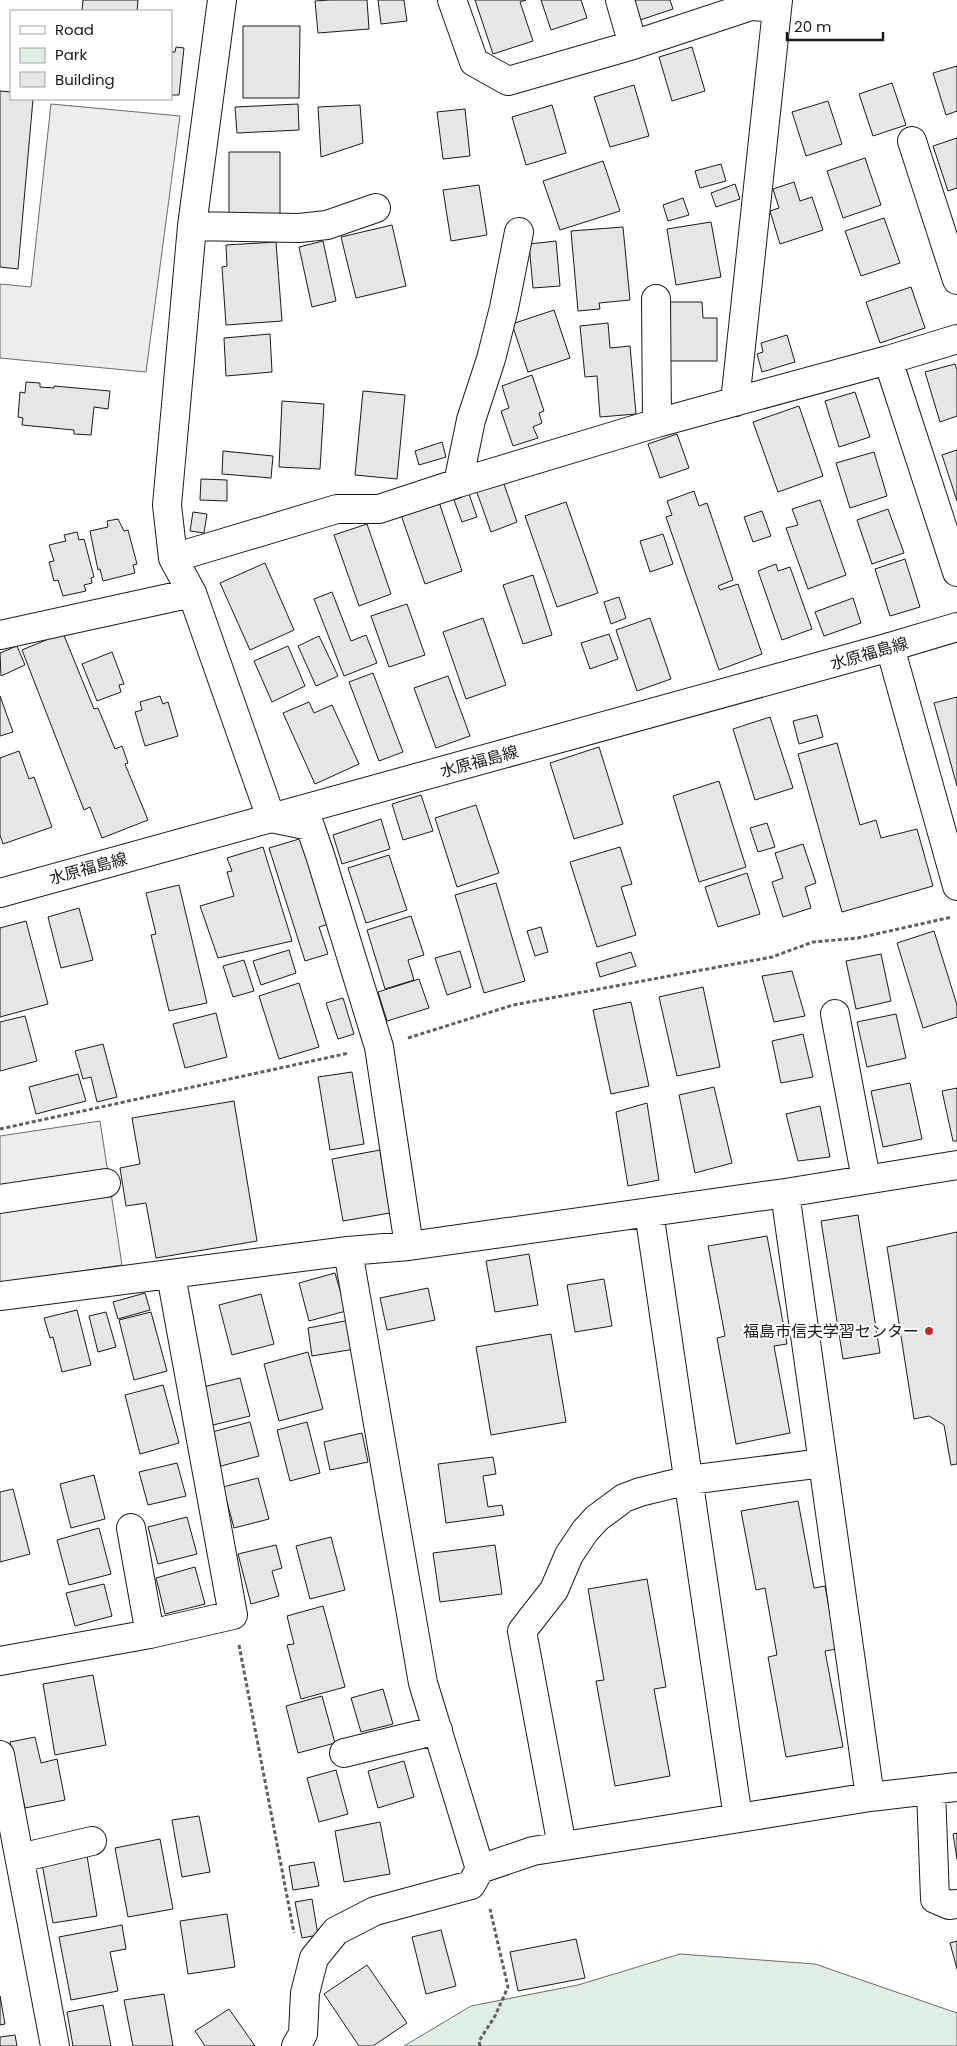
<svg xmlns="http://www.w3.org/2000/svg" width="957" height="2046" viewBox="0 0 957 2046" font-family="Poppins,'Noto Sans JP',sans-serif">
<rect width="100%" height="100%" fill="#fff"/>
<path fill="#e0efe3" stroke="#6a6a6a" d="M680,1954L815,1964L957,2013V2046H404L471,2006L578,1985Z"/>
<path fill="#ededed" stroke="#6a6a6a" d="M51,104L180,116L146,372L0,358V284L31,287Z
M100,1121L122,1265L0,1283V1136Z"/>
<path fill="#e6e6e6" stroke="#1a1a1a" d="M83,0H138L137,11H82Z
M330,0H367L369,29L318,33L315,1Z
M378,0H404L407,21L381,24Z
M475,0H526L520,2L533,41L493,54Z
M541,0H581L587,18L551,30Z
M634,0H670L673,9L640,20Z
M243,26H300L299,98H243Z
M176,47L184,48L179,95H171V52H175Z
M692,47L705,91L672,101L659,57Z
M957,66V111L946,115L933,73Z
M892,83L906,125L873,136L859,94Z
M634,85L649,136L610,147L594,97Z
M0,91L11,92V99H33L18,269L0,267Z
M828,101L842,144L806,156L792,112Z
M298,104L299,130L237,133L235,107Z
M360,105L363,143L321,157L318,107Z
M552,105L566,153L526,165L512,117Z
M465,109L470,156L443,159L437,112Z
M957,138V188L948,191L933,146Z
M229,152H280V215H229Z
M865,158L881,205L843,218L827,171Z
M603,161L620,211L560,230L543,181Z
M721,164L726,181L700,188L695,171Z
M794,182L800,201L812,197L823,230L780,244L770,211L779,208L773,189Z
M735,184L740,199L716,207L711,193Z
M479,185L487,235L451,241L443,190Z
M683,198L689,215L668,221L663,205Z
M884,218L900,263L861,276L845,231Z
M711,222L721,277L676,285L667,229Z
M392,225L406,286L356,298L341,237Z
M623,227L630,300L599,303L600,309L578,311L571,231Z
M323,241L336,301L312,307L299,247Z
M556,241L560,286L533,288L529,244Z
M276,242L282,321L226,325L222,267L227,266L226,245Z
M911,287L925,328L880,343L866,302Z
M670,302H702L703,318H717V361H669Z
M554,310L570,358L528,372L512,324Z
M608,323L610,348L630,346L636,414L600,417L597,376L585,377L580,326Z
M270,334L272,372L226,376L224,338Z
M787,335L795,362L762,372L757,354L763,352L761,343Z
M955,364L957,370V416L940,422L925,372Z
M532,375L544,411L539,413L542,423L533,427L538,438L513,446L501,411L509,408L502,386Z
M26,382L40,383V387L54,388V386L110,391L108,409L94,407L91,435L74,434V430L22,425L23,418L18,417L20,392L25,393Z
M363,391L405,395L397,479L355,475Z
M855,392L870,437L839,447L825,401Z
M282,401L324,404L320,469L279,467Z
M799,406L823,476L778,492L753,422Z
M677,434L689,468L660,478L648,444Z
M442,442L446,457L419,465L415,451Z
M957,450V501L942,455Z
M223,451L273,456L271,478L222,474Z
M874,452L887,496L850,508L836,463Z
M502,478L517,522L491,532L475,487Z
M201,479L227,480V501L200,500Z
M694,491L699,506L707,503L733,580L718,586L720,590L738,584L762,654L719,670L666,517L672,515L667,501Z
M469,494L477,517L462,522L454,500Z
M820,500L846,575L808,589L786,528L798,525L792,509Z
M439,502L462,571L425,584L401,515Z
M566,502L598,593L557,607L525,516Z
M888,509L904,553L872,564L857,520Z
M762,511L771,536L753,542L744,517Z
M193,512L207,514L204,533L190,531Z
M118,519L124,531L128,530L137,564L133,565L135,573L103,581L100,569L98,570L90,531L108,527L107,521Z
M367,524L391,594L359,606L334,535Z
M77,532L79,540L84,539L94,577L91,578L92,583L84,585L86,591L63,596L58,580L54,581L49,562L54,561L49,545L66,541L64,535Z
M663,534L673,564L650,572L640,541Z
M905,559L920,607L890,616L875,569Z
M265,563L294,630L250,650L220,583Z
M776,564L778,571L790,567L812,629L782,640L758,571Z
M533,575L552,635L523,644L503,585Z
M332,592L351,641L366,635L377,663L344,676L314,599Z
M619,597L626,618L611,624L604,602Z
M853,598L861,623L824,636L815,612Z
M407,604L425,655L389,667L371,616Z
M483,618L506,685L466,699L443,632Z
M650,618L671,679L637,691L616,630Z
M63,633L94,709L98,708L115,749L122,746L128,763L125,764L148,820L102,838L90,807L84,810L22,650Z
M609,634L618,659L590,669L581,643Z
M319,636L338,676L316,686L298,646Z
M17,646L25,665L1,676L0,653Z
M288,646L305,686L272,702L254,661Z
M112,652L124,684L119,685L121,692L97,701L82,664Z
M373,673L403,752L379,761L349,682Z
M448,676L470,736L436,748L414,688Z
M0,696L13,732L0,736Z
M160,696L163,704L168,702L178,736L145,746L135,712L142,710L140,702Z
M957,697V786L934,703Z
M309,702L314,713L332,705L359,764L315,784L283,713Z
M817,715L823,737L799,744L793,721Z
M770,717L793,788L755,800L733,729Z
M837,743L860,825L876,820L881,838L917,829L933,886L842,912L798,754Z
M599,747L623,824L574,839L550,763Z
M19,751L29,779L34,777L52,827L3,844L0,835V758Z
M719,781L746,867L699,882L673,796Z
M421,795L433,831L403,840L392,804Z
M476,805L499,873L457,887L435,818Z
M381,819L390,849L342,864L333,835Z
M767,823L775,847L758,852L750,828Z
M306,837L332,923L319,927L328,954L305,961L269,848Z
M803,844L816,883L805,887L811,908L783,917L772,882L783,878L775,853Z
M263,847L292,941L218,958L200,906L234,896L227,872L232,871L227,858Z
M620,847L632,884L621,887L636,935L597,947L570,862Z
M389,855L407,910L366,923L348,868Z
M747,873L760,914L718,927L705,887Z
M496,883L525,981L484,993L455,895Z
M179,885L207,1003L169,1011L151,935L156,934L146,893Z
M79,908L93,960L61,968L48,917Z
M411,916L424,955L408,960L414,980L385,989L367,930Z
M26,921L48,1004L0,1017V928Z
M541,927L548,952L535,956L527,931Z
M934,931L957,1005V1017L923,1028L897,943Z
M289,950L296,973L261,985L253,961Z
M460,951L471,987L447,995L435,958Z
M631,952L636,966L600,977L596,963Z
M881,954L891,1001L856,1009L846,961Z
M244,960L254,991L233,997L223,966Z
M792,971L805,1016L774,1022L762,976Z
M419,979L429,1008L387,1021L378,992Z
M299,983L319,1047L279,1059L259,996Z
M703,987L720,1067L677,1076L659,997Z
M343,998L354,1034L338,1039L326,1003Z
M631,1002L649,1086L611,1094L593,1010Z
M216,1013L227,1057L185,1068L173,1024Z
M896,1014L906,1058L867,1067L857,1022Z
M25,1016L37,1061L0,1071V1022Z
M803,1034L813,1077L781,1083L772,1041Z
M103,1044L117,1097L97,1102L91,1077L83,1079L75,1051Z
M352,1072L364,1144L330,1150L318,1077Z
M78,1074L86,1101L36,1114L29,1087Z
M910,1083L922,1139L883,1147L871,1091Z
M714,1087L732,1163L695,1173L679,1095Z
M957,1088V1141H953L942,1091Z
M234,1101L257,1241L156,1258L146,1203L126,1206L120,1168L140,1164L132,1118Z
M647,1103L659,1180L628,1186L616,1112Z
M820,1106L830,1157L798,1161L786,1114Z
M380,1150L390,1213L343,1221L332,1159Z
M858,1215L880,1353L843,1359L821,1221Z
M957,1232V1464L951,1465L944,1425L929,1416L914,1419L887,1247Z
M767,1236L787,1344L774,1346L790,1433L736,1444L717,1338L725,1336L708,1246Z
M529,1254L538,1305L495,1312L486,1261Z
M335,1273L346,1311L309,1321L299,1283Z
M604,1279L612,1326L575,1332L567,1285Z
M428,1288L435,1320L387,1330L380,1298Z
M145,1293L150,1310L118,1319L113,1302Z
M261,1294L274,1344L232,1355L219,1305Z
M77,1310L91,1365L62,1372L53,1337L50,1338L44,1318Z
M106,1312L116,1347L98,1352L89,1316Z
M151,1312L167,1371L134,1380L119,1320Z
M350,1320L355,1349L312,1356L308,1328Z
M551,1334L566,1422L491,1435L476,1347Z
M308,1352L323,1409L279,1421L264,1364Z
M240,1378L250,1416L213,1425L203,1387Z
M163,1385L179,1443L140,1454L125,1395Z
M250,1422L259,1456L221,1466L212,1432Z
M307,1422L320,1473L290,1481L277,1430Z
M362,1433L368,1462L330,1470L324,1442Z
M493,1457L496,1474L483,1476L488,1507L502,1505L504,1515L446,1523L438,1464Z
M177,1463L186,1496L148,1505L139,1472Z
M94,1475L105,1519L71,1528L60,1484Z
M258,1478L269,1519L234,1528L223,1487Z
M13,1489L30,1554L0,1562V1492Z
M798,1501L814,1588L825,1586L837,1649L825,1651L843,1747L786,1757L768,1657L777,1655L765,1588L756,1590L741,1511Z
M187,1517L197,1554L158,1564L148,1527Z
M99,1528L111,1574L69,1585L57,1540Z
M331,1537L345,1590L310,1599L296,1546Z
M276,1545L282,1568L272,1571L279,1596L251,1604L238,1554Z
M495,1545L502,1594L440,1602L433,1553Z
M195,1567L205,1604L165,1614L156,1578Z
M647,1579L666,1687L654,1689L670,1776L615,1786L596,1681L604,1680L588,1589Z
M104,1584L112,1616L75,1626L66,1593Z
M323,1606L345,1687L301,1699L287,1645L294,1644L287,1616Z
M93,1675L106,1745L55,1755L43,1684Z
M383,1689L393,1724L361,1732L351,1698Z
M322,1696L335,1743L298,1753L286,1706Z
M35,1737L41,1763L57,1759L65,1800L25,1808L10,1742Z
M404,1761L414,1797L378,1808L368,1771Z
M336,1770L348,1814L319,1822L307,1778Z
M199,1816L210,1872L182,1877L172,1820Z
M380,1822L390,1874L344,1882L335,1831Z
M957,1833V1859L953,1834Z
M160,1839L173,1909L128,1917L115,1848Z
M87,1856L97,1916L53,1923L42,1864Z
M314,1862L319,1886L293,1890L289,1866Z
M312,1899L318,1935L302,1938L295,1902Z
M227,1914L235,1967L188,1974L180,1921Z
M122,1925L126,1949L110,1952L118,1991L71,2000L59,1937Z
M441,1930L456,1986L426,1994L412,1937Z
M576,1939L585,1978L518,1991L510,1952Z
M957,1941V1969L950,1943Z
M367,1965L407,2023L373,2046H359L324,1994Z
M164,1994L173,2046H133L124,2000Z
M0,1996L5,2024L0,2025Z
M103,2005L111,2046H73L67,2012Z
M229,2009L255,2046H205L195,2031Z
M15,2035L17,2046H0V2037Z"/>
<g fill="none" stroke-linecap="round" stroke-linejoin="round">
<defs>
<path id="minor" d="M222,0L192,226L167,505L173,558L192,593L271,818L310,826L320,855L379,1047L409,1246
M452,0L474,62L508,81L633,45L751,6L777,8
M620,0L633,45
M912,141L957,280
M192,226L299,228L327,225L376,208
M656,299L657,423
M888,360L957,572
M735,402L778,0
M458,483L471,420L491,359L504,308L519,232
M173,558L337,509H379L458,483L657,423L888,360L957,339
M0,635L192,593
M890,647L957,886
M835,1014L866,1179
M785,1193L870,1797
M0,1199L106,1183
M649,1212L738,1818
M348,1251L423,1683L480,1869
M0,1296L348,1251L409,1246L785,1193L957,1165
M131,1528L150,1634
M0,1661L150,1634L233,1615L171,1275
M344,1753L438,1730
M0,1755L55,2046
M931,1790L935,1899L949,1905L957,1904
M562,1846L522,1631L554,1590L569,1555L585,1531L597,1518L624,1498L640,1492L689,1480L823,1463
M20,1858L92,1841
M296,2046L303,2034L305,1993L314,1958L336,1931L375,1911L471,1885L480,1869L533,1851L870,1797L957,1787"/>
<path id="major" d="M0,893L890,647L957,627"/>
</defs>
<use href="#minor" stroke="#1a1a1a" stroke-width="30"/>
<use href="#major" stroke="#1a1a1a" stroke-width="30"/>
<path stroke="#5f5f5f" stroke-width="3" stroke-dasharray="4 2.5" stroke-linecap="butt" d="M408,1038L513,1005L772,957L813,942L858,938L952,917
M0,1129L349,1053
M239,1645L294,1933
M480,2046L479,2041L495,2016L508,1987L490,1909"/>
<use href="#minor" stroke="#fff" stroke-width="28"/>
<use href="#major" stroke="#fff" stroke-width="28"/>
</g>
<circle fill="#c62828" stroke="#fff" stroke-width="2" cx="929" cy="1331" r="5"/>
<g text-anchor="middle" stroke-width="4" stroke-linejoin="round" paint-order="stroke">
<g font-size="16" fill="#1a1a1a" stroke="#fff">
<text transform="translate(869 653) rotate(-16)" y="6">水原福島線</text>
<text transform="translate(479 761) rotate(-15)" y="6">水原福島線</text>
<text transform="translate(88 868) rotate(-15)" y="6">水原福島線</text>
</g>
<g font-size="16" fill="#1a1a1a" stroke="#fff" text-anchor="end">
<text x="919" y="1337">福島市信夫学習センター</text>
</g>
</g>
<rect x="10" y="10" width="162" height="90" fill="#ffffff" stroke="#a3a3a3"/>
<rect x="20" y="26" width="25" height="8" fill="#ffffff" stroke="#a3a3a3"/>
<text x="55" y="35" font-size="15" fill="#1a1a1a">Road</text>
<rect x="20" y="48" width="25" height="15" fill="#e0efe3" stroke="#a3a3a3"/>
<text x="55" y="60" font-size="15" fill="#1a1a1a">Park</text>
<rect x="20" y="72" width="25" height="15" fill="#e6e6e6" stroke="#a3a3a3"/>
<text x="55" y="85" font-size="15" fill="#1a1a1a">Building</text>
<path d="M787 32v8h96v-8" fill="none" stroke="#1a1a1a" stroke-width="2.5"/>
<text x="794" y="32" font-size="15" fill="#1a1a1a" stroke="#ffffff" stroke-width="4" paint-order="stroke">20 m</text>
</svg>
